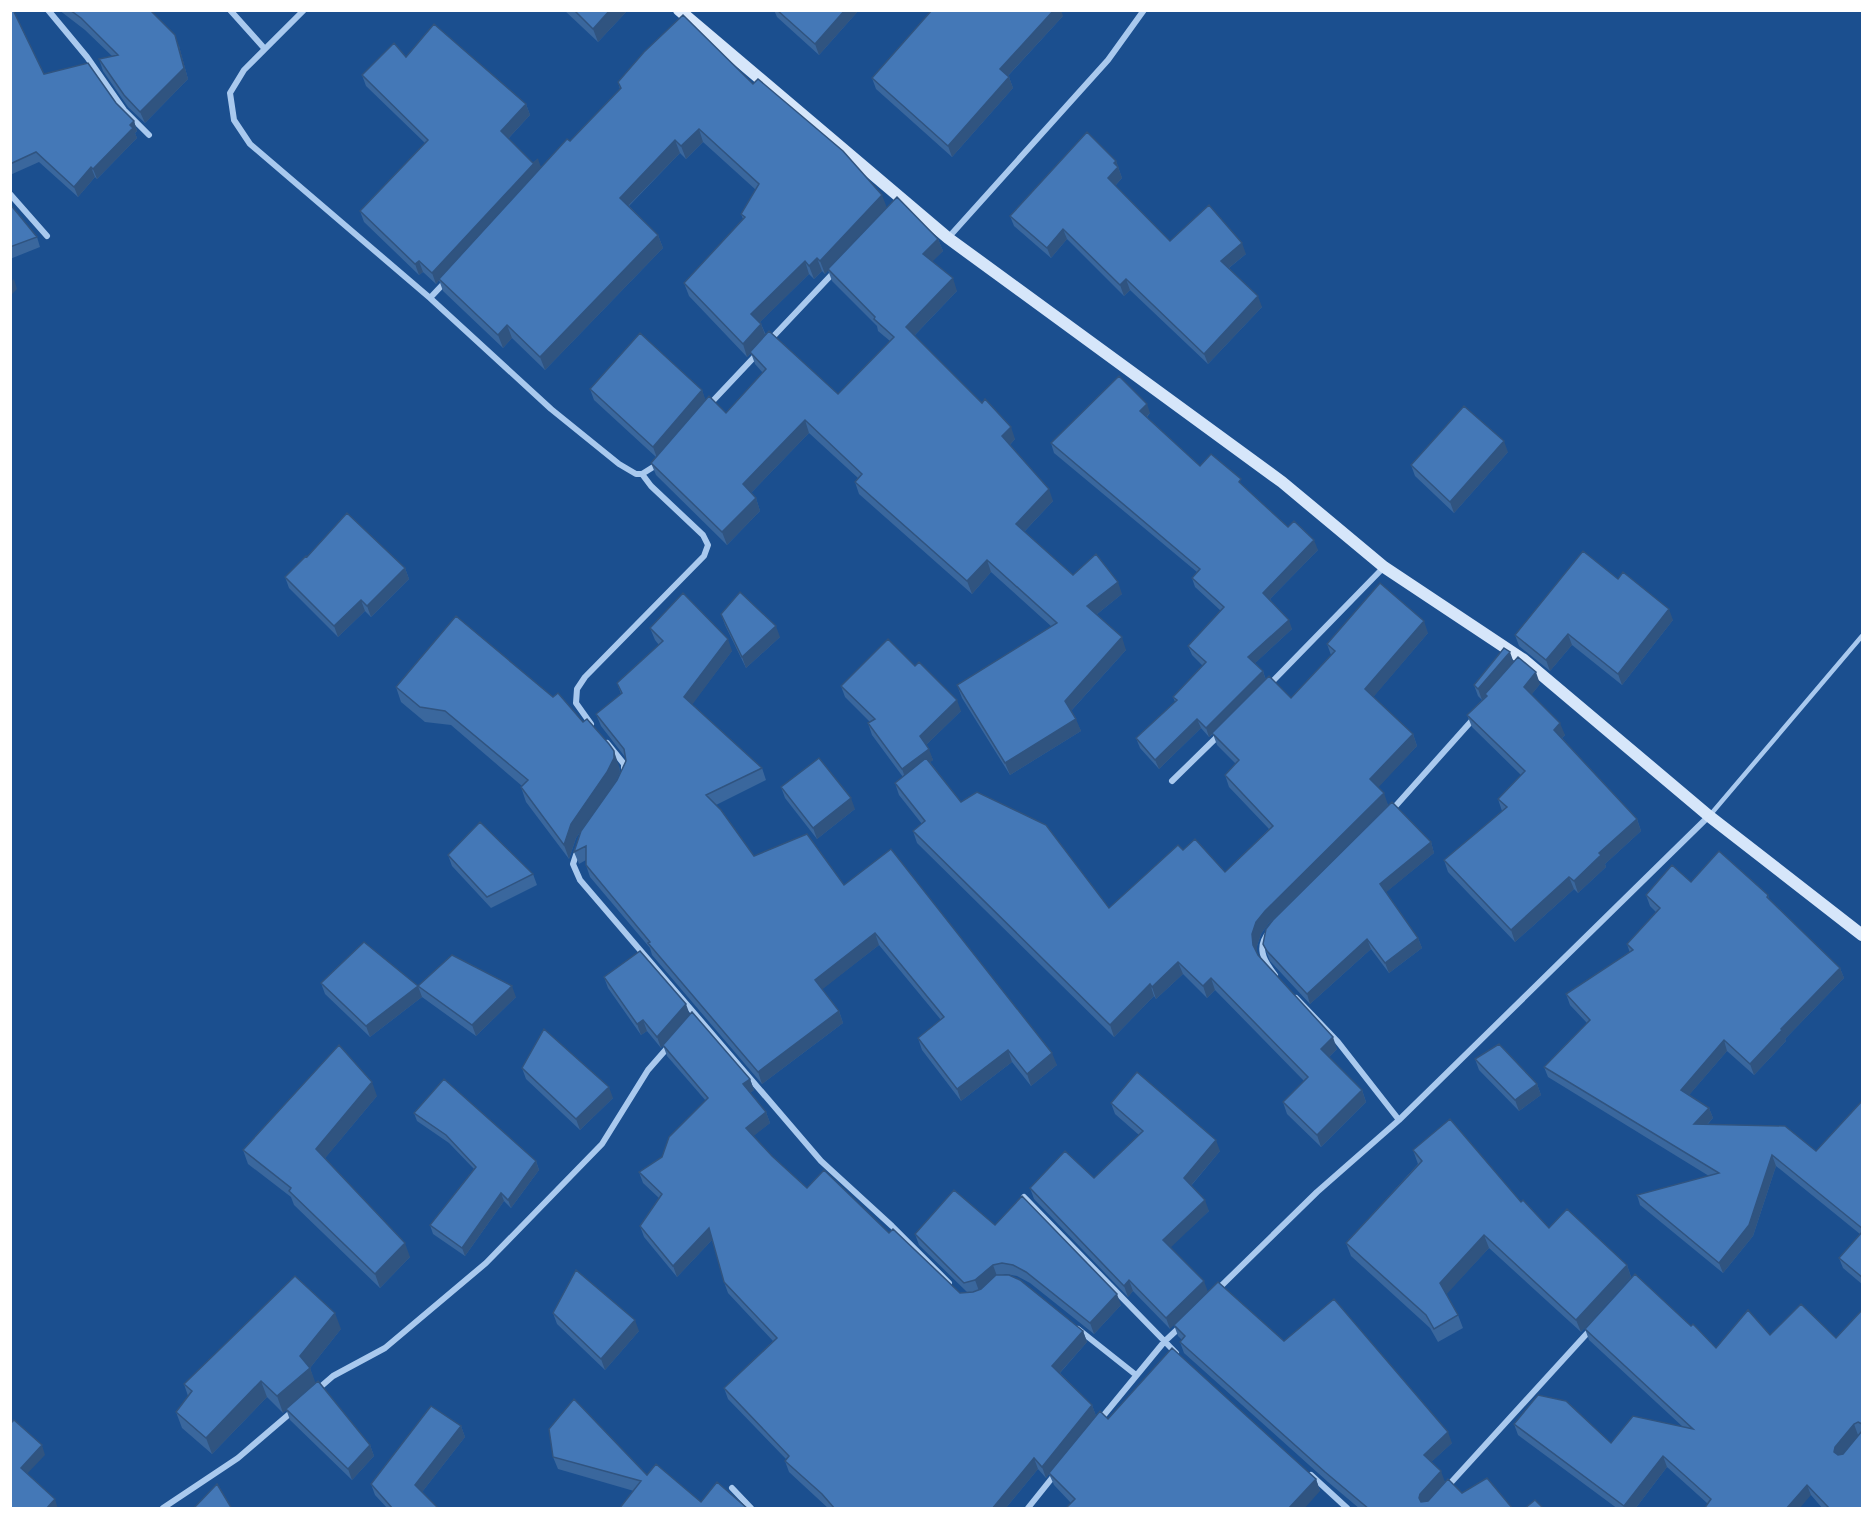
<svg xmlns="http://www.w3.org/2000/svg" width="1873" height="1519" viewBox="0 0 1873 1519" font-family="Ubuntu,sans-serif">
<rect width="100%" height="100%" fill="#1b4f8f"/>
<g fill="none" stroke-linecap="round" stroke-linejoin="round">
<path stroke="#a9c9ee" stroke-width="4.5" d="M1711,814L1862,636"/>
<path stroke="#a9c9ee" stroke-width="6" d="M48,10L87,57L124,110L149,135
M230,10L264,48
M304,10L244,70L230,93L234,120L250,144L430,298L551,409L619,464L636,474H642L658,464
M10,194L47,236
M948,238L1108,60L1144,10
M430,298L446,281
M769,341L836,270
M709,405L758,353
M1269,685L1384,567
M591,724L576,703L577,689L585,677L704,556L708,545L703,535L651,486L642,474
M607,743L624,764V772
M1172,781L1219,735
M1392,810L1475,717
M578,849L573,864L580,880L821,1161L892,1226L949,1283
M1270,931C1256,947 1263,960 1275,975
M1296,998L1338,1042L1399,1120
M1024,1197L1176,1353
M1217,1290L1317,1192L1399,1120L1709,816
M1078,1329L1136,1375
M318,1389L333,1376L385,1348L486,1263L602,1144L648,1070L669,1046
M1099,1421L1164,1342L1180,1327
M1311,1475L1347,1508
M732,1488L751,1508
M1446,1488L1591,1329
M163,1508L238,1458L294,1410
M1028,1508L1056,1473"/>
<path stroke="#d6e6fa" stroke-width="12" d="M679,10L948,238L1282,482L1384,567L1524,660L1709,816L1862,935"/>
</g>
<path fill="#3a679d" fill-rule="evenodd" d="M10,10L44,74L116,103L134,121L137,131L135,133L137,138L97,179L95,177L78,197L39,162L10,175Z
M59,10H150L179,46L188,79L145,123L128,107L103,71L99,59L112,56L85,30Z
M564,10H628L598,42Z
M774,10H859L819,55L777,17Z
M1063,16L1008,76L1009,77L1013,88L952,157L876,89L872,78Z
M406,57L526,104L530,115L508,139L533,163L541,167L570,141L620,89L618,82L753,84L887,208L938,239L943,251L932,261L957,291L914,336L1015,439L1010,445L1053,501L1024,532L1073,575L1122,594L1096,615L1126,650L1071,711L1081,731L1010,775L962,698L957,685L1052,627L991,572L972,594L859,494L855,482L858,478L809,433L751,493L756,498L760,511L727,545L656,475L651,463L656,457L594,400L590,389L702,390L705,400L726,413L763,373L755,364L751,353L747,357L689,296L684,283L743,219L741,214L756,190L703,142L686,159L680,153L629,206L658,235L663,248L545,370L512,338L503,348L443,291L439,280L436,284L423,272L419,275L364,222L360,211L425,143L366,86L362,75ZM828,270L832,281L877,326L878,331L890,341L838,394L766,335L761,324L760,322L809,274L814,279L822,271L825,274Z
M1116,161L1122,178L1115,186L1170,241L1246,254L1229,268L1262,307L1208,364L1130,290L1124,296L1067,239L1051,258L1014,226L1010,216Z
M10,204L37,237L40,247L10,259Z
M1150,413L1147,417L1200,466L1244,488L1288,527L1318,550L1270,599L1292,629L1255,663L1263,671L1266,680L1291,698L1331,655L1327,644L1428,633L1373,697L1413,734L1417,746L1378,787L1388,805L1269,923L1261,934L1257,946V954L1337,1049L1329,1057L1362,1090L1366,1102L1321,1147L1287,1114L1283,1102L1304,1081L1215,990L1207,998L1183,974L1156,999L1154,996L1114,1037L917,843L913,831L922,824L899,795L895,783L903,777L872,735L868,723L870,722L845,697L841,686L961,711L926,745L933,760L930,762L961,802L1109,908L1183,850L1225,872L1269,829L1229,787L1225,775L1236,764L1217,745L1213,734L1209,737L1201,728L1159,769L1140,748L1136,738L1175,702L1173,697L1203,666L1192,655L1188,646L1221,611L1195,587L1192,578L1197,572L1054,453L1051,443Z
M1508,452L1454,513L1415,476L1411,465Z
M307,557L405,568L409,579L371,617L365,611L338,637L289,588L285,577Z
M1618,579L1673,620L1622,685L1572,645L1550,671L1519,646L1515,635Z
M721,614L780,637L746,668L725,625Z
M650,628L732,651L692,704L762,768L766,780L716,805L754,856L844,885L1057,1065L1031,1086L1012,1062L961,1101L922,1050L918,1038L941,1020L879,945L822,989L839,1011L843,1023L762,1084L652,955L650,948L590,877L586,865V860L579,864L574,852L617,780L626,761L625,757L601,726L596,714L621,694L617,683L659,645L655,640Z
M1514,662L1540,684L1531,695L1565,735L1562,738L1637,819L1641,831L1605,864L1606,867L1578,893L1574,889L1515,942L1448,872L1444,860L1502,811L1498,799L1521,775L1472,727L1467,715L1486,696V695L1482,700L1478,696L1474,685Z
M396,687L619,766L620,772L613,786L576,838L569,859L526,802L521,787L522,786L451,725L425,722L401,702Z
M781,787L855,809L817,839L785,798Z
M1431,842L1434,853L1386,892L1418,938L1422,948L1389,973L1371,949L1310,1004L1270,961L1263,944Z
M448,855L533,874L537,885L491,908L452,866Z
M1691,882L1768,895L1769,899L1840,968L1844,978L1785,1039L1786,1041L1754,1075L1727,1051L1689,1095L1709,1108L1713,1118L1708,1124L1816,1151L1863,1100V1285L1843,1268L1839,1258L1860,1234L1776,1166L1753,1236L1723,1273L1640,1205L1637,1195L1709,1176L1548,1077L1544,1067L1587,1023L1570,1005L1566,994L1630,953L1627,944L1656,912L1650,906L1646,895Z
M604,977L690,1015L661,1048L647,1031L641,1035L608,988Z
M321,983L418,986L516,997L476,1036L422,997L370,1037L325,994Z
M663,1045L750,1079L754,1090L750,1093L766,1112L770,1123L753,1136L772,1156L807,1188L889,1233L960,1293L967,1292L919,1245L915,1234L995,1225L1121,1305L1094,1334L1030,1283L1017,1276L1006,1274L1002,1275L1083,1331L1087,1342L1060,1373L1092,1405L1096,1416L1316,1479L1320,1491L1071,1503L1054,1485L1049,1474L1046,1478L1038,1469L1005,1509H829L789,1472L785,1461L786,1459L728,1399L724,1388L773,1341L728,1293L724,1282L712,1240L677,1277L644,1237L640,1226L659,1198L643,1183L639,1172L662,1157L706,1101L667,1056Z
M1475,1059L1537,1084L1541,1095L1519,1111L1479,1070Z
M522,1068L613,1098L580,1130L526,1079Z
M377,1096L325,1158L410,1257L380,1288L294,1205L291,1197L248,1164L243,1150Z
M1111,1103L1220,1151L1191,1186L1209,1211L1170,1247V1329L1133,1291L1128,1297L1034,1199L1030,1188L1094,1178L1139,1135L1115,1114Z
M414,1113L536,1161L539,1170L511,1208L504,1201L465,1256L433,1234L430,1225L474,1169L449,1143L417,1121Z
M1413,1150L1521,1202L1549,1228L1627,1265L1631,1277L1581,1332L1489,1248L1446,1294L1458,1315L1463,1328L1438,1342L1430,1328L1351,1256L1346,1243L1418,1164Z
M1863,1309V1509H1823L1811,1495L1707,1503L1667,1467L1635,1509H1618L1518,1435L1514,1424L1611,1443L1683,1427L1589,1340L1585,1329L1691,1326L1716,1348L1770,1335L1836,1338ZM1859,1434L1843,1454H1842L1858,1435Z
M553,1313L639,1331L605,1370L557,1324Z
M1174,1325L1284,1341L1452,1443L1431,1462L1445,1482L1462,1493L1513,1509H1360L1328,1482L1184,1353L1180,1342L1182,1340L1178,1336Z
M341,1329L310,1368L315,1384L370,1445L374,1456L352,1480L290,1420L286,1409L283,1413L267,1397L212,1454L182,1428L176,1412L188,1396L184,1384Z
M461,1426L465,1437L422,1492L439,1509H388L375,1495L371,1484Z
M553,1457L647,1475L701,1502L634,1491L558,1469Z"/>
<path fill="#305480" d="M610,10H628L598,42L593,29Z
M845,10H859L819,55L815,44Z
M1054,10H1061L1063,16L1004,80L1000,69Z
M175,35L179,46L188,79L145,123L140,112Z
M1009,77L1013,88L952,157L948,146Z
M526,104L530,115L505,142L501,131Z
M134,121L137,131L135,133L137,138L97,179L93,169Z
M699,129L703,142L686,159L681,146Z
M675,140L680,153L624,210L620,198Z
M538,159L542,170L439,279V280L436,284L432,273Z
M1116,161L1122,178L1112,189L1108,178L1114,163Z
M91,167L95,177L78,197L74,187Z
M882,195L887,208L825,274L820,261Z
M1063,229L1067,239L1051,258L1047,248Z
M658,235L663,248L545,370L540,357Z
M938,239L943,251L928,266L923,254Z
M1242,243L1246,254L1225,271L1221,261Z
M817,258L822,271L814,279L809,266Z
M419,261L423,272L419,275L415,264Z
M805,261L809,274L755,327L751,314Z
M953,278L957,291L910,340L906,327Z
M14,279L17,289L10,296V282Z
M1126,279L1130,290L1124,296L1120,285Z
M1258,296L1262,307L1208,364L1204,354Z
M761,324L766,337L747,357L743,344Z
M507,325L512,338L503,348L498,335Z
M702,390L706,401L657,458L653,447Z
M1147,404L1150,413L1143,420L1140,411Z
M805,420L809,433L748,496L743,484Z
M1011,427L1015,439L1006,449L1002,436Z
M1504,441L1508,452L1454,513L1450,502Z
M1049,489L1053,501L1020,536L1016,524Z
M756,498L760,511L727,545L722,532Z
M1314,540L1318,550L1267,602L1263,593Z
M987,560L991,572L972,594L967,581Z
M405,568L409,579L371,617L367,606Z
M1118,582L1122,594L1091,619L1087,606Z
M361,600L365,611L338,637L334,626Z
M1669,609L1673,620L1622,685L1618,674Z
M1289,620L1292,629L1252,666L1248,657Z
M1424,621L1428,633L1370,701L1365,689Z
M776,626L780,637L746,668L742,657Z
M1568,634L1572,645L1550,671L1546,660Z
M1122,637L1126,650L1069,713L1065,701Z
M728,639L732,651L689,709L684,697Z
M1510,652L1514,663L1482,700L1478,689Z
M1263,671L1266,681L1209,737L1206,728Z
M1536,672L1540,684L1528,699L1524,687Z
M957,700L961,711L924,747L920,736Z
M1076,719L1081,731L1010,775L1005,763Z
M1197,719L1201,728L1159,769L1155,760Z
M1560,723L1565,735L1558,742L1554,730Z
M1413,734L1417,746L1375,791L1370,779Z
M929,749L933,760L906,780L902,769Z
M614,751L619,766L620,772L613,786L576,838L569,859L564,845L571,824Z
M1384,793L1388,805L1269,923L1261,934L1257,946V957L1253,945L1252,934L1256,922L1265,911Z
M851,798L855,809L817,839L813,828Z
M1637,819L1641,831L1605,864L1606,867L1578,893L1574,881L1599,853Z
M1431,842L1434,853L1384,894L1380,884Z
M1569,877L1574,889L1515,942L1511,930Z
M875,933L879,945L819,992L815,980Z
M1418,938L1422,948L1389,973L1385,963Z
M1367,939L1371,949L1310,1004L1307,994Z
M1178,962L1183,974L1156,999L1152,987Z
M1840,968L1844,978L1785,1039L1786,1041L1754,1075L1750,1064L1781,1029Z
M1211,978L1215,990L1207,998L1203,986Z
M1150,984L1154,996L1114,1037L1110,1025Z
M418,986L422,997L370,1037L366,1026Z
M512,986L516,997L476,1036L472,1025Z
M686,1004L690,1015L661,1048L657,1037Z
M839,1011L843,1023L762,1084L758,1072Z
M643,1020L647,1031L641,1035L637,1024Z
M1333,1037L1337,1049L1325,1061L1321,1049Z
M1724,1040L1727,1051L1684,1101L1681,1090Z
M1008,1050L1012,1062L961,1101L957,1089Z
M1052,1053L1057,1065L1031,1086L1027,1074Z
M750,1079L754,1090L747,1095L743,1084Z
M372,1082L377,1096L321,1163L316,1149Z
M1537,1084L1541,1095L1519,1111L1515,1100Z
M609,1087L613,1098L580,1130L576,1119Z
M1362,1090L1366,1102L1321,1147L1317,1135Z
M1709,1108L1713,1118L1698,1134L1694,1124Z
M766,1112L770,1123L750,1139L746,1128Z
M1216,1140L1220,1151L1188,1189L1184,1178Z
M1772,1155L1776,1166L1753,1236L1723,1273L1719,1263Z
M536,1161L539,1170L511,1208L508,1200Z
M501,1193L504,1201L465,1256L462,1248Z
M1205,1200L1209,1211L1167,1251L1163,1240Z
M709,1228L713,1239L677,1277L673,1266Z
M1484,1235L1489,1248L1445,1296L1440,1283Z
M405,1243L410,1257L380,1288L375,1274Z
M993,1265L997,1276L979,1291L975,1280Z
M1627,1265L1631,1277L1581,1332L1576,1320Z
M1129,1280L1133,1291L1128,1297L1124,1286Z
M1204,1281L1208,1292L1170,1329L1166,1318Z
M1117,1294L1121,1305L1094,1334L1090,1323Z
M335,1313L341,1329L310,1368L316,1384L283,1413L277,1396L300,1356Z
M635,1320L639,1331L605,1370L601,1359Z
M1083,1331L1087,1342L1056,1377L1052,1366Z
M261,1381L267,1397L212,1454L206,1438Z
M1092,1405L1096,1416L1046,1478L1042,1467Z
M1854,1424L1858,1435L1839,1458L1834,1452L1835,1447Z
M461,1426L465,1437L419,1496L415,1485Z
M1448,1432L1452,1443L1428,1465L1424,1455Z
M42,1445L45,1455L24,1477L21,1468Z
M370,1445L374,1456L352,1480L348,1469Z
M1663,1456L1667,1467L1635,1509H1625L1624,1506Z
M1034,1458L1038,1469L1005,1509H992Z
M1441,1471L1445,1482L1424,1505L1419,1498L1420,1494Z
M1316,1479L1320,1491L1304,1509H1288Z
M1807,1485L1811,1495L1799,1509H1786Z
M55,1499L58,1509H46Z"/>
<path fill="#4478b7" stroke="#305480" stroke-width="1.5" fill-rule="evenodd" d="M10,10H13L44,74L88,63L116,103L134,121L130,125L133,128L93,169L91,167L74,187L36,152L10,164Z
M70,10H150L175,35L184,68L140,112L124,95L99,59L118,55L81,18Z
M574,10H610L593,29Z
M777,10H845L815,44Z
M932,10H1054L1000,69L1009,77L948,146L872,78Z
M683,15L753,84L758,79L843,151L882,195L820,261L817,258L809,266L805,261L751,314L761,324L743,344L684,283L745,217L741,214L759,184L699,129L681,146L675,140L620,198L658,235L540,357L507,325L498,335L439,279L567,139L570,141L621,88L618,82L644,52Z
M434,24L526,104L501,131L533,163L538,159L432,273L419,261L415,264L360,211L428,140L362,75L394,43L406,57Z
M1087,132L1116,161L1114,163L1118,167L1108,178L1170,241L1209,205L1242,243L1221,261L1258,296L1204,354L1126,279L1120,285L1063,229L1047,248L1010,216Z
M897,197L938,239L923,254L953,278L906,327L982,403L985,399L1011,427L1002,436L1049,489L1016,524L1073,575L1096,554L1118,582L1087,606L1122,637L1065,701L1076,719L1005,763L957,685L1057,623L987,560L967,581L855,482L862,474L805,420L743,484L756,498L722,532L651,463L709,396L726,413L766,369L750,352L769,331L838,394L894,337L874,319L875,317L828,269Z
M10,204L37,237L10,247Z
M640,333L702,390L653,447L590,389Z
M1119,376L1147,404L1140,411L1200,466L1211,454L1241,479L1239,482L1288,527L1294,521L1314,540L1263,593L1289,620L1248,657L1263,671L1206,728L1197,719L1155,760L1136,738L1177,700L1173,697L1206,662L1188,646L1224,607L1192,578L1200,569L1051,443Z
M1464,406L1504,441L1450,502L1411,465Z
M347,513L405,568L367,606L361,600L334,626L285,577L306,556L307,557Z
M1583,551L1618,579L1623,572L1669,609L1618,674L1568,634L1546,660L1515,635Z
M1380,583L1424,621L1365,689L1413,734L1370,779L1384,793L1265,911L1256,922L1252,934L1253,945L1258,955L1333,1037L1321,1049L1362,1090L1317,1135L1283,1102L1308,1077L1211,978L1203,986L1178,962L1152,987L1150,984L1110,1025L913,831L925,821L895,783L926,758L961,802L977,792L1046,825L1109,908L1178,845L1183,850L1195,839L1225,872L1273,826L1225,775L1239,760L1212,733L1269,676L1291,698L1335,651L1327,644Z
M740,592L776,626L742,657L721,614Z
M683,593L728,639L684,697L762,768L706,795L721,810L754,856L807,834L844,885L891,849L1052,1053L1027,1074L1008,1050L957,1089L918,1038L944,1017L875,933L815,980L839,1011L758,1072L648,943L650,942L586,865V846L574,852L581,831L617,780L626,761L624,749L596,714L622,693L617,683L663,641L650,628Z
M456,616L553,697L558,693L583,722L587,719L609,744L614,751V758L607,772L571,824L564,845L521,787L528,780L445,711L420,707L396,687Z
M888,639L915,666L919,662L957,700L920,736L929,749L902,769L868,723L875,719L841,686Z
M1504,648L1510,652L1478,689L1474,685Z
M1518,657L1536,672L1524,687L1560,723L1554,730L1637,819L1599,853L1601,855L1574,881L1569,877L1511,930L1444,860L1507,807L1498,799L1525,771L1467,715L1487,696L1485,694Z
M819,758L851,798L813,828L781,787Z
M1392,802L1431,842L1380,884L1418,938L1385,963L1367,939L1307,994L1267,951L1263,944L1266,929L1273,920Z
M480,822L533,874L487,897L448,855Z
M1719,851L1768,895L1767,897L1840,968L1781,1029L1782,1030L1750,1064L1724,1040L1681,1090L1709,1108L1694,1124L1785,1126L1816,1151L1863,1100V1229L1772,1155L1749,1225L1719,1263L1637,1195L1719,1173L1544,1067L1590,1020L1566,994L1633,950L1627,944L1660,908L1646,895L1672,865L1691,882Z
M364,942L418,986L366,1026L321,983Z
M640,951L686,1004L657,1037L643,1020L637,1024L604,977Z
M452,955L512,986L472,1025L418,986Z
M692,1012L750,1079L743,1084L766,1112L746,1128L772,1156L807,1188L824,1170L889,1233L893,1229L960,1293L973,1292L981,1289L996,1275H1009L1020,1280L1083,1331L1052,1366L1092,1405L1042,1467L1034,1458L992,1509H835L822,1494L785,1461L789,1456L724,1388L777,1338L724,1282L709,1228L673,1266L640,1226L662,1194L639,1172L662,1157L669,1137L708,1098L663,1045Z
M544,1029L609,1087L576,1119L522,1068Z
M1499,1044L1537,1084L1515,1100L1475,1059Z
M339,1045L372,1082L316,1149L405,1243L375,1274L289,1191L291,1188L243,1150Z
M1137,1072L1216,1140L1184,1178L1205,1200L1163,1240L1204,1281L1166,1318L1129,1280L1124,1286L1030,1188L1065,1151L1094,1178L1143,1131L1111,1103Z
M444,1079L536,1161L508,1200L501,1193L462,1248L430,1225L476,1167L446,1135L414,1113Z
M1450,1119L1521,1202L1523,1200L1549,1228L1567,1209L1627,1265L1576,1320L1484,1235L1440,1283L1458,1315L1434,1329L1426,1315L1346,1243L1422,1161L1413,1150Z
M954,1190L995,1225L1022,1196L1117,1294L1090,1323L1026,1272L1013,1265L1002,1263L993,1265L975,1280L964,1283L915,1234Z
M1863,1231V1278L1839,1258Z
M576,1270L635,1320L601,1359L553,1313Z
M1635,1274L1691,1326L1693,1324L1716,1348L1748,1310L1770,1335L1801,1304L1836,1338L1863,1309V1509H1830L1807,1485L1786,1509H1704L1711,1499L1663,1456L1624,1506L1514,1424L1538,1395L1566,1401L1611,1443L1633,1416L1693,1429L1585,1329ZM1858,1422L1862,1424V1431L1843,1454L1838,1455L1834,1452L1835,1447L1854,1424Z
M295,1276L335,1313L300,1356L310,1368L277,1396L261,1381L206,1438L176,1412L192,1391L184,1384Z
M1218,1282L1284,1341L1334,1299L1448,1432L1424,1455L1441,1471L1420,1494L1419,1498L1421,1502L1428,1501L1448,1479L1462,1493L1487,1478L1513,1509H1369L1325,1472L1180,1342L1185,1336L1174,1325Z
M1172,1348L1316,1479L1288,1509H1065L1075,1499L1049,1473L1100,1411L1108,1419Z
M318,1381L370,1445L348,1469L286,1409Z
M574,1399L647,1475L656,1464L701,1502L717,1482L748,1509H619L641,1481L553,1457L549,1429Z
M431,1406L461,1426L415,1485L439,1509H393L371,1484Z
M14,1420L42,1445L21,1468L55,1499L46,1509H10V1424Z
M217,1484L232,1509H193Z
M1535,1500L1544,1509H1524Z"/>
<rect width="1873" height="1519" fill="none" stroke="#ffffff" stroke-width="24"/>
</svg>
